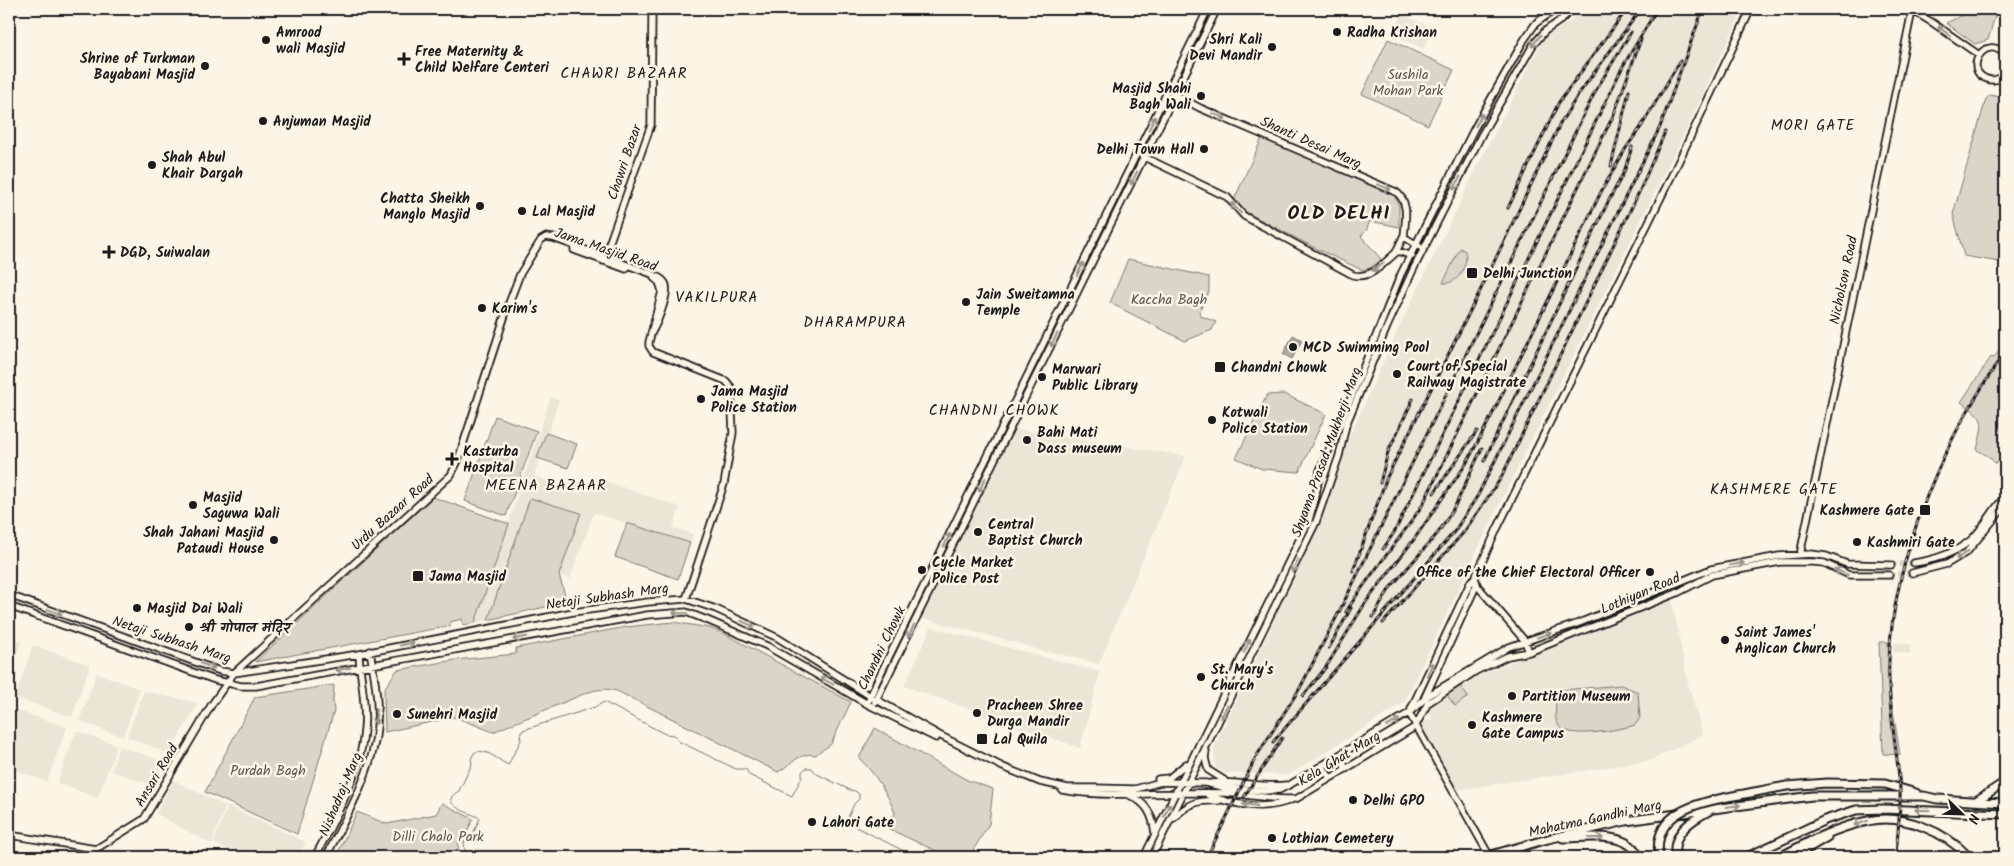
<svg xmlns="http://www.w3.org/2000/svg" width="2014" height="866" viewBox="0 0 2014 866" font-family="Kalam,'Playpen Sans Deva',sans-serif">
<rect width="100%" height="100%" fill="#fcf5e5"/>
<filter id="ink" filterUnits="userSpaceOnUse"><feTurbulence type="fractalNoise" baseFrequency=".02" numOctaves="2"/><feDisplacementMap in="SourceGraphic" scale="10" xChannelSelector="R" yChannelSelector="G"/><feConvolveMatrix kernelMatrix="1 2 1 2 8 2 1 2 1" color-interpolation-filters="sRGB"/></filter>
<g filter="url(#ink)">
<path fill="#ebe5d6" d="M1578,9H1743L1686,130L1503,497L1404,703L1289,775L1224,773L1215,767L1214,748L1323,516L1348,440L1396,334L1483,155L1544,38L1572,20Z
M1402,14L1433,28L1423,49L1392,34Z
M551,397L559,400L534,476L581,494L584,485L593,487L596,478L680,507L673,528L693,534L690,543L594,513L570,579L559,575L580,513L531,498L488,620L475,623Z
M1014,429L1186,456L1099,664L1048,651L1047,653L1021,644L921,618Z
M1671,596L1689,688L1703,735L1649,761L1456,790L1421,730L1422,724L1432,718L1430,711L1433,704L1468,680Z
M931,627L1100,672L1080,748L904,686Z
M9,637L21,641L9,678Z
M1894,643L1911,644L1910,654L1893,652Z
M33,645L90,665L72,717L15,698Z
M97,673L140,689L123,737L79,721Z
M144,691L198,703L169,754L127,737Z
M9,708L67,727L47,782L9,768Z
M76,731L117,745L98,798L57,783Z
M119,746L165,762L152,785L111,771Z
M173,780L226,806L211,844L156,814Z
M228,806L306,842L299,857H244L213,843Z"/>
<path fill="#dbd5c8" stroke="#7c7872" d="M1975,9H1997L1988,40L1975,44L1946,23Z
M1388,39L1454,70L1428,125L1362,94Z
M1990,95L2005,98V263L1964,256L1953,214L1986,99Z
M1262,138L1394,195L1399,206V227L1370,221L1366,231L1361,236L1381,259C1376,265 1369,271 1360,269L1317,249L1244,211L1234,200Z
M1460,248L1465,251C1469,265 1458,285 1443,283Z
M1128,259L1209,277V291L1199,312L1201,316L1216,322L1212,330L1185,341L1110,303Z
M2005,342V462L1995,463L1988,456L1977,450C1983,422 1988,420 1961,402L1991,357L1994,358Z
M1284,394L1326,414L1299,472L1262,469L1236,458L1267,395Z
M495,416L537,431L506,516L465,501Z
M546,433L577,444L568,468L537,458Z
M433,497L509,524L475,623L463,625L462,619L450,622V626L255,662Z
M530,498L581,513L559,575L567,602L488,620Z
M627,523L690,543L678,579L615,557Z
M673,622L710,628L727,635L851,702L831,744C826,749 821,749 816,755C799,752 792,764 778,772L617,691C605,688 598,689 586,693L493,732L455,717L385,732L384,689L397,670L455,660L516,654V648L626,627Z
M1879,642H1888L1891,697L1900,755L1883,754Z
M334,685L333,700L334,711L297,834L205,792L255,697Z
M1621,685L1638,692L1640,718L1635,725C1620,729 1568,741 1558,725C1554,718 1556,706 1556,698L1563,690Z
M1460,686L1468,697L1455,706L1447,695Z
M875,728L967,780L993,789L989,824L969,857H949L889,829L895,813C887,792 875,774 859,758Z
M442,803L473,819L468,830L461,838L458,845L459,850L456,857H336L357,812L387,824L436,814Z"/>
<path fill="#b0aba1" stroke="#75726c" d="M1293,335L1302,340L1292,359L1283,354Z"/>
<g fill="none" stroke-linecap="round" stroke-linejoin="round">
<path stroke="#75726c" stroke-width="1" d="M462,857L465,851L464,842L473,834L480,818C471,813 435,804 459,791L472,764L471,759L474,753C485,747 498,760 508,765L521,740L520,735L523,730L595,707L604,702L665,734L674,735L678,741L736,769H746L749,775L792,796L802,777V772L806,768H812L817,774L850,790L855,791L859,794V799L854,804L846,822L916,857"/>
<path stroke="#dad4c7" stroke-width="5.5" stroke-dasharray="5.5 3" stroke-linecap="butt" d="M1891,565L1914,563
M1889,575L1912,573"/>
<defs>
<path id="secondary" d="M1910,9L1933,23L1979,55
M2005,55C1985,32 1962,71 1987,79C1995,82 2001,78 2005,73
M1172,93L1200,108L1396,192C1410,202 1405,222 1404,237L1419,246
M1142,156L1227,197L1244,216L1353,275C1372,280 1385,261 1398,251L1412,256
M574,250L626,269
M1396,252L1404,235
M603,261L651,125L652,9
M654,278L659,282L662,291L649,342V346L653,352L726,381L731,387L733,433L724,484L686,599
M1800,555L1912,11
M1914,563C1934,560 1955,553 1971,540C1984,528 1992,510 2005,497
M1912,573L1947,564L1967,552L2005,506
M1475,583L1525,641L1529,652
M9,595L220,671L234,673L359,654L573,612L648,602L686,599L716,609L778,638L870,696L939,735L1003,767L1040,782L1068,788H1095L1135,789L1161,782L1206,783L1226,788L1264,791L1279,790L1291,784L1409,713L1429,695L1509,647L1579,623L1711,569L1779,556L1811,554L1826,556L1847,564L1891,565
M9,606L215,680L241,686H256L647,615L686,612L707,620L767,646L869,705L936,738
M1425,697L1477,584L1475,578
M869,700L876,683L1208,9
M875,702L1217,9
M1411,709L1471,581L1475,578L1497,529L1674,171L1751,9
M1409,713L1489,855
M1206,751L1205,758L1208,770L1224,780
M1339,755L1346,769
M1322,765L1330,778
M1158,779L1169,778L1186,764
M1211,783C1236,780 1261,788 1286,785
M1062,790C1115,799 1170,791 1223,793C1248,794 1271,800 1296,799L1415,727L1428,703L1476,671L1508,656L1529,652L1677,593L1712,575L1780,562H1813L1824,563L1849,575H1889
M1129,795C1147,803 1153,815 1155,834
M1208,795C1233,805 1266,811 1291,800
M1174,818C1188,803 1198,800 1218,801
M9,835L96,849L144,819L212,704L234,673L451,475L457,463L509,303L520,274L541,240L546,237L553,238L652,274C656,276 662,278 665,283C671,291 657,323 652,332
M315,857C334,820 361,773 364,730C367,705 360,679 359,654
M326,857C345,819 369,778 376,736C380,709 375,678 370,651
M1144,857L1309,520L1316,494L1320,470L1340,425L1401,274L1474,129L1524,40L1536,23L1556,9
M1152,857L1316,522L1339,456L1346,425L1387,327L1413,270L1482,134L1533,45L1545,31L1561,20L1572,9"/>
<path id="highway" d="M1787,786L1827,783L1885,784L1916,793
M1976,801L2005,782
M1563,838C1586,838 1628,830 1639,857
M1484,857L1548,839L1626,821L1713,809L1812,796H1924L1937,799L2005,803
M1675,857C1672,833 1690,821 1709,811
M1747,857L1825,820L1856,810L1883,809L2005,814
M1780,857C1808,842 1836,827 1868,821C1904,813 1945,832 1969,857
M1793,857L1827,837"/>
</defs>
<use href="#secondary" stroke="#1c1c1c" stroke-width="9"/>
<use href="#highway" stroke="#1c1c1c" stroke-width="11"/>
<use href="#secondary" stroke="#fcf5e5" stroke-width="5.5"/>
<use href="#highway" stroke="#fcf5e5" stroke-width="7"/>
<defs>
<path id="rail" d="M1611,166L1629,91
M1508,208L1559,102L1627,9
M1484,461L1607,204L1624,172L1632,147
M1380,483L1388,452L1413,399
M1434,493L1477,431
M1383,549L1395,531L1623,66L1657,9
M1353,571L1387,477L1481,289L1561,122L1580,92L1641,9
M1346,612C1369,574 1399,542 1423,504L1614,114L1641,39
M1373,617L1390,588L1438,533L1447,519L1456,504L1482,448
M1383,623L1464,532L1501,478L1640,190L1665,132
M1329,648L1351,608
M1303,696L1326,667L1366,602L1415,538L1466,464L1491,417L1602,190L1626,148L1641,127L1680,61
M1273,742L1454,532L1478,495L1660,127L1703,9
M1244,797L1282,738
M1207,857L1256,757L1300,688L1337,616L1596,90L1631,32
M1896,857C1897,835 1901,812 1900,789C1897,747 1887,704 1889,662C1891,589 1920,503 1953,438C1968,408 1987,379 2005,351"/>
</defs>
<use href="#rail" stroke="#1c1c1c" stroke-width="3"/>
<use href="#rail" stroke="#fcf5e5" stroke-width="1" stroke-dasharray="4" stroke-linecap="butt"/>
<defs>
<path id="highway-bridge" d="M1659,857C1652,811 1699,803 1733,796C1751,793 1769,789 1787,786"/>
</defs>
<use href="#highway-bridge" stroke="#1c1c1c" stroke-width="11" stroke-linecap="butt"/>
<use href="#highway-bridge" stroke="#fcf5e5" stroke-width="7"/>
</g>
<defs><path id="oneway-shaft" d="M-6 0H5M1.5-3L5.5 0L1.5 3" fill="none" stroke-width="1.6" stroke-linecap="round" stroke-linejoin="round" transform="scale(1.25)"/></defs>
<g stroke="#97938b">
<use href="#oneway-shaft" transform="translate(1944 31) rotate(-145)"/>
<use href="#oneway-shaft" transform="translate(1536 41) rotate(128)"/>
<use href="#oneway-shaft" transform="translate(1219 116) rotate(23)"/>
<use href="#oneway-shaft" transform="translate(1479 120) rotate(-61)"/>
<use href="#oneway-shaft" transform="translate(1152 123) rotate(-64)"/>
<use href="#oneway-shaft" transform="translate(1134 178) rotate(116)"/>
<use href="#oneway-shaft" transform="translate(1457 183) rotate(117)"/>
<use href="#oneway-shaft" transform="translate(1384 187) rotate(23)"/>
<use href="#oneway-shaft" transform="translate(1236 208) rotate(-134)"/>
<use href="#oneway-shaft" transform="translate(1378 267) rotate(146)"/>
<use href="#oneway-shaft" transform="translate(1080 269) rotate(-64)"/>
<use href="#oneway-shaft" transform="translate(1054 340) rotate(116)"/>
<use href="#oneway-shaft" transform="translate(982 485) rotate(116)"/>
<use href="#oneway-shaft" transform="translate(947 540) rotate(-64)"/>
<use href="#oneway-shaft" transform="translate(1962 555) rotate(146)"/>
<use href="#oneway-shaft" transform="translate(1737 564) rotate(-10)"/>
<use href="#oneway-shaft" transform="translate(1295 566) rotate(116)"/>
<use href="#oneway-shaft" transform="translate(1841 572) rotate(-157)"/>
<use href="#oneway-shaft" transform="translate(55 612) rotate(20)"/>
<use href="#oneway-shaft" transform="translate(680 613) rotate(-179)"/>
<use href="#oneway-shaft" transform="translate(748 624) rotate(25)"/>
<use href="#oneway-shaft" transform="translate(911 631) rotate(116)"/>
<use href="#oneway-shaft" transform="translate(1544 635) rotate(-19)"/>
<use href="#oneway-shaft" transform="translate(520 638) rotate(169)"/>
<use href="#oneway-shaft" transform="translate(407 644) rotate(-11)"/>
<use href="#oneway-shaft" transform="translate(1247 646) rotate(-64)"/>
<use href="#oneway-shaft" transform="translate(208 666) rotate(19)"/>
<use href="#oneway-shaft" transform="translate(343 669) rotate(169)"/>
<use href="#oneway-shaft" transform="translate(1430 669) rotate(-65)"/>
<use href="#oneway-shaft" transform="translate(827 681) rotate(-150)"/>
<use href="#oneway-shaft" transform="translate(1224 712) rotate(116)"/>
<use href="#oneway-shaft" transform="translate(376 717) rotate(91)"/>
<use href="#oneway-shaft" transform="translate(1393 723) rotate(-31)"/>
<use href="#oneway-shaft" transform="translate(1250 805) rotate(-172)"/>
<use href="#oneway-shaft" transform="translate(1733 806) rotate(-7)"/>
<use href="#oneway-shaft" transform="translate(1167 810) rotate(-64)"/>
<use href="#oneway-shaft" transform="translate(1922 810) rotate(-178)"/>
<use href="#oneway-shaft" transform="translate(1861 823) rotate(162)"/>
<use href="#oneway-shaft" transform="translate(1596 838)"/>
</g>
</g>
<g fill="#1c1c1c" stroke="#fcf5e5" stroke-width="2">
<circle cx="1337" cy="32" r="5"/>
<circle cx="266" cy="40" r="5"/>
<circle cx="1272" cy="47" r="5"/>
<path d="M401.5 51.5h5v5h5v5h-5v5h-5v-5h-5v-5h5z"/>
<circle cx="205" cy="66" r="5"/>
<circle cx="1201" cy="96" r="5"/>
<circle cx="263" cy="121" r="5"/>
<circle cx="1204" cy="149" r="5"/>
<circle cx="152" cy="165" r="5"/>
<circle cx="480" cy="206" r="5"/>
<circle cx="522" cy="211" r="5"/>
<path d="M106.5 244.5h5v5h5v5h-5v5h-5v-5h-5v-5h5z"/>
<rect x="1466" y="267" width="12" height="12" rx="2.5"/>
<circle cx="966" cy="302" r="5"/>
<circle cx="482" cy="308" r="5"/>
<circle cx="1293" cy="347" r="5"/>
<rect x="1214" y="361" width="12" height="12" rx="2.5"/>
<circle cx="1397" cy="374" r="5"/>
<circle cx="1042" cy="377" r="5"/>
<circle cx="701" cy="399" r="5"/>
<circle cx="1212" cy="420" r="5"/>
<circle cx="1027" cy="440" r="5"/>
<path d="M449.5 451.5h5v5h5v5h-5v5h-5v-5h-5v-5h5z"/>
<circle cx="193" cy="505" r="5"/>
<rect x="1919" y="504" width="12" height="12" rx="2.5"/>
<circle cx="978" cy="532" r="5"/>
<circle cx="274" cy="540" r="5"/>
<circle cx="1857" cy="542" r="5"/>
<circle cx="922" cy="570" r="5"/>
<circle cx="1650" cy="572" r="5"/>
<rect x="412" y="570" width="12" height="12" rx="2.5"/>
<circle cx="137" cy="608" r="5"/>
<circle cx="189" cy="627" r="5"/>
<circle cx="1725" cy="640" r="5"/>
<circle cx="1201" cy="677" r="5"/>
<circle cx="1512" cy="696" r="5"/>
<circle cx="977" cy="713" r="5"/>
<circle cx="397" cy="714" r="5"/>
<circle cx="1472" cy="725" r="5"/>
<rect x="976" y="733" width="12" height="12" rx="2.5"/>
<circle cx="1353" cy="800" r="5"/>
<circle cx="812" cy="822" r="5"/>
<circle cx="1272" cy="838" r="5"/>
</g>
<g text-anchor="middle" stroke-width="5" stroke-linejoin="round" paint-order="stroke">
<g font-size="14" font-weight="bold" fill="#1c1c1c" stroke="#fcf5e5" text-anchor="start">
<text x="276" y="37">Amrood<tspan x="276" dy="16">wali Masjid</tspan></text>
<text x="1347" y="37">Radha Krishan</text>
<text x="1262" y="44" text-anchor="end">Shri Kali<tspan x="1262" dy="16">Devi Mandir</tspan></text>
<text x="415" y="56">Free Maternity &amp;<tspan x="415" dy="16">Child Welfare Centeri</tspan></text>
<text x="195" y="63" text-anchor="end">Shrine of Turkman<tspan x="195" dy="16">Bayabani Masjid</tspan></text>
<text x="1191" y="93" text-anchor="end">Masjid Shahi<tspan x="1191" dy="16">Bagh Wali</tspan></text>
<text x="273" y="126">Anjuman Masjid</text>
<text x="1194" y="154" text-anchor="end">Delhi Town Hall</text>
<text x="162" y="162">Shah Abul<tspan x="162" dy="16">Khair Dargah</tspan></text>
<text x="470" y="203" text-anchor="end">Chatta Sheikh<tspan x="470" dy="16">Manglo Masjid</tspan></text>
<text x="532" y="216">Lal Masjid</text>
<text x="120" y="257">DGD, Suiwalan</text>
<text x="1483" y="278">Delhi Junction</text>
<text x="976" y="299">Jain Sweitamna<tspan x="976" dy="16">Temple</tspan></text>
<text x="492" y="313">Karim's</text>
<text x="1303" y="352">MCD Swimming Pool</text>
<text x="1407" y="371">Court of Special<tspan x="1407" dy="16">Railway Magistrate</tspan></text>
<text x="1231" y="372">Chandni Chowk</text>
<text x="1052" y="374">Marwari<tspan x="1052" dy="16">Public Library</tspan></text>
<text x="711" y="396">Jama Masjid<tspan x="711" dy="16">Police Station</tspan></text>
<text x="1222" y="417">Kotwali<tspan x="1222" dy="16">Police Station</tspan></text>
<text x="1037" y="437">Bahi Mati<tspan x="1037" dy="16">Dass museum</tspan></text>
<text x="463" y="456">Kasturba<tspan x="463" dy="16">Hospital</tspan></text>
<text x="203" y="502">Masjid<tspan x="203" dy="16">Saguwa Wali</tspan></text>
<text x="1914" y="515" text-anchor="end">Kashmere Gate</text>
<text x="988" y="529">Central<tspan x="988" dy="16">Baptist Church</tspan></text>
<text x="264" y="537" text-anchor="end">Shah Jahani Masjid<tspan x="264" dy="16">Pataudi House</tspan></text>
<text x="1867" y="547">Kashmiri Gate</text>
<text x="932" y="567">Cycle Market<tspan x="932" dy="16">Police Post</tspan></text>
<text x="1640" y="577" text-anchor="end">Office of the Chief Electoral Officer</text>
<text x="429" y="581">Jama Masjid</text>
<text x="147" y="613">Masjid Dai Wali</text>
<text x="199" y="632">श्री गोपाल मंदिर</text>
<text x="1735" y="637">Saint James'<tspan x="1735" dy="16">Anglican Church</tspan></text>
<text x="1211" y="674">St. Mary's<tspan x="1211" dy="16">Church</tspan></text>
<text x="1522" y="701">Partition Museum</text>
<text x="987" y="710">Pracheen Shree<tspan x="987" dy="16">Durga Mandir</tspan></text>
<text x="407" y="719">Sunehri Masjid</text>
<text x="1482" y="722">Kashmere<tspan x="1482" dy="16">Gate Campus</tspan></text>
<text x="993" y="744">Lal Quila</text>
<text x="1363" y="805">Delhi GPO</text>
<text x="822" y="827">Lahori Gate</text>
<text x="1282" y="843">Lothian Cemetery</text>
</g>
<g font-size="14" fill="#555450" stroke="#fcf5e5">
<text x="1408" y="79">Sushila<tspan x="1408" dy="16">Mohan Park</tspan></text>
<text x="1169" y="304">Kaccha Bagh</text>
<text x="268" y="775">Purdah Bagh</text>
<text x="438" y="841">Dilli Chalo Park</text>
</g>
<g font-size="14" fill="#1c1c1c" stroke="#fcf5e5">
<text transform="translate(1311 142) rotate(24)" y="5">Shanti Desai Marg</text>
<text transform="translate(624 162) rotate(-71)" y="5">Chawri Bazar</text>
<text transform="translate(606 249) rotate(19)" y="5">Jama Masjid Road</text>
<text transform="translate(1843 280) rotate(-78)" y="5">Nicholson Road</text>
<text transform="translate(1326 452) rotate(-70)" y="5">Shyama Prasad Mukherji Marg</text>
<text transform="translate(392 512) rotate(-42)" y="5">Urdu Bazaar Road</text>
<text transform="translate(1640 593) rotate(-23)" y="5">Lothiyan Road</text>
<text transform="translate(607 596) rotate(-8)" y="5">Netaji Subhash Marg</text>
<text transform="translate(172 639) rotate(18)" y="5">Netaji Subhash Marg</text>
<text transform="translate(881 648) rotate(-64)" y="5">Chandni Chowk</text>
<text transform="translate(1339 758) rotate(-31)" y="5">Kela Ghat Marg</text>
<text transform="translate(156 775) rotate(-59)" y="5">Ansari Road</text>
<text transform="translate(340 794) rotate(-67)" y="5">Nishadraj Marg</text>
<text transform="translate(1595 818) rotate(-12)" y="5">Mahatma Gandhi Marg</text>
</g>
<g font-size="15" letter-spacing="1" fill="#1c1c1c" stroke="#fcf5e5">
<text x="624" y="78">CHAWRI BAZAAR</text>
<text x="1813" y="130">MORI GATE</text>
<text x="717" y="302">VAKILPURA</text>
<text x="855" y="327">DHARAMPURA</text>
<text x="994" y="415">CHANDNI CHOWK</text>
<text x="546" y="490">MEENA BAZAAR</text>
<text x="1774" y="494">KASHMERE GATE</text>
</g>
<g font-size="19" font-weight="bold" letter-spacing="1" fill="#1c1c1c" stroke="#fcf5e5">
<text x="1339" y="219">OLD DELHI</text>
</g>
</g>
<rect width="2014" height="866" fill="none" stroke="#fcf5e5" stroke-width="30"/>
<rect x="15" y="15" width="1984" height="836" fill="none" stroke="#1c1c1c" stroke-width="2" filter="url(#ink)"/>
<g transform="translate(1962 814) rotate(113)" stroke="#fcf5e5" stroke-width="4" paint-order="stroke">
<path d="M0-4L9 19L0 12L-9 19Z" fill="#1c1c1c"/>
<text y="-8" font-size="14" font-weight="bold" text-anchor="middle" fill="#1c1c1c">N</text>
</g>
</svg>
